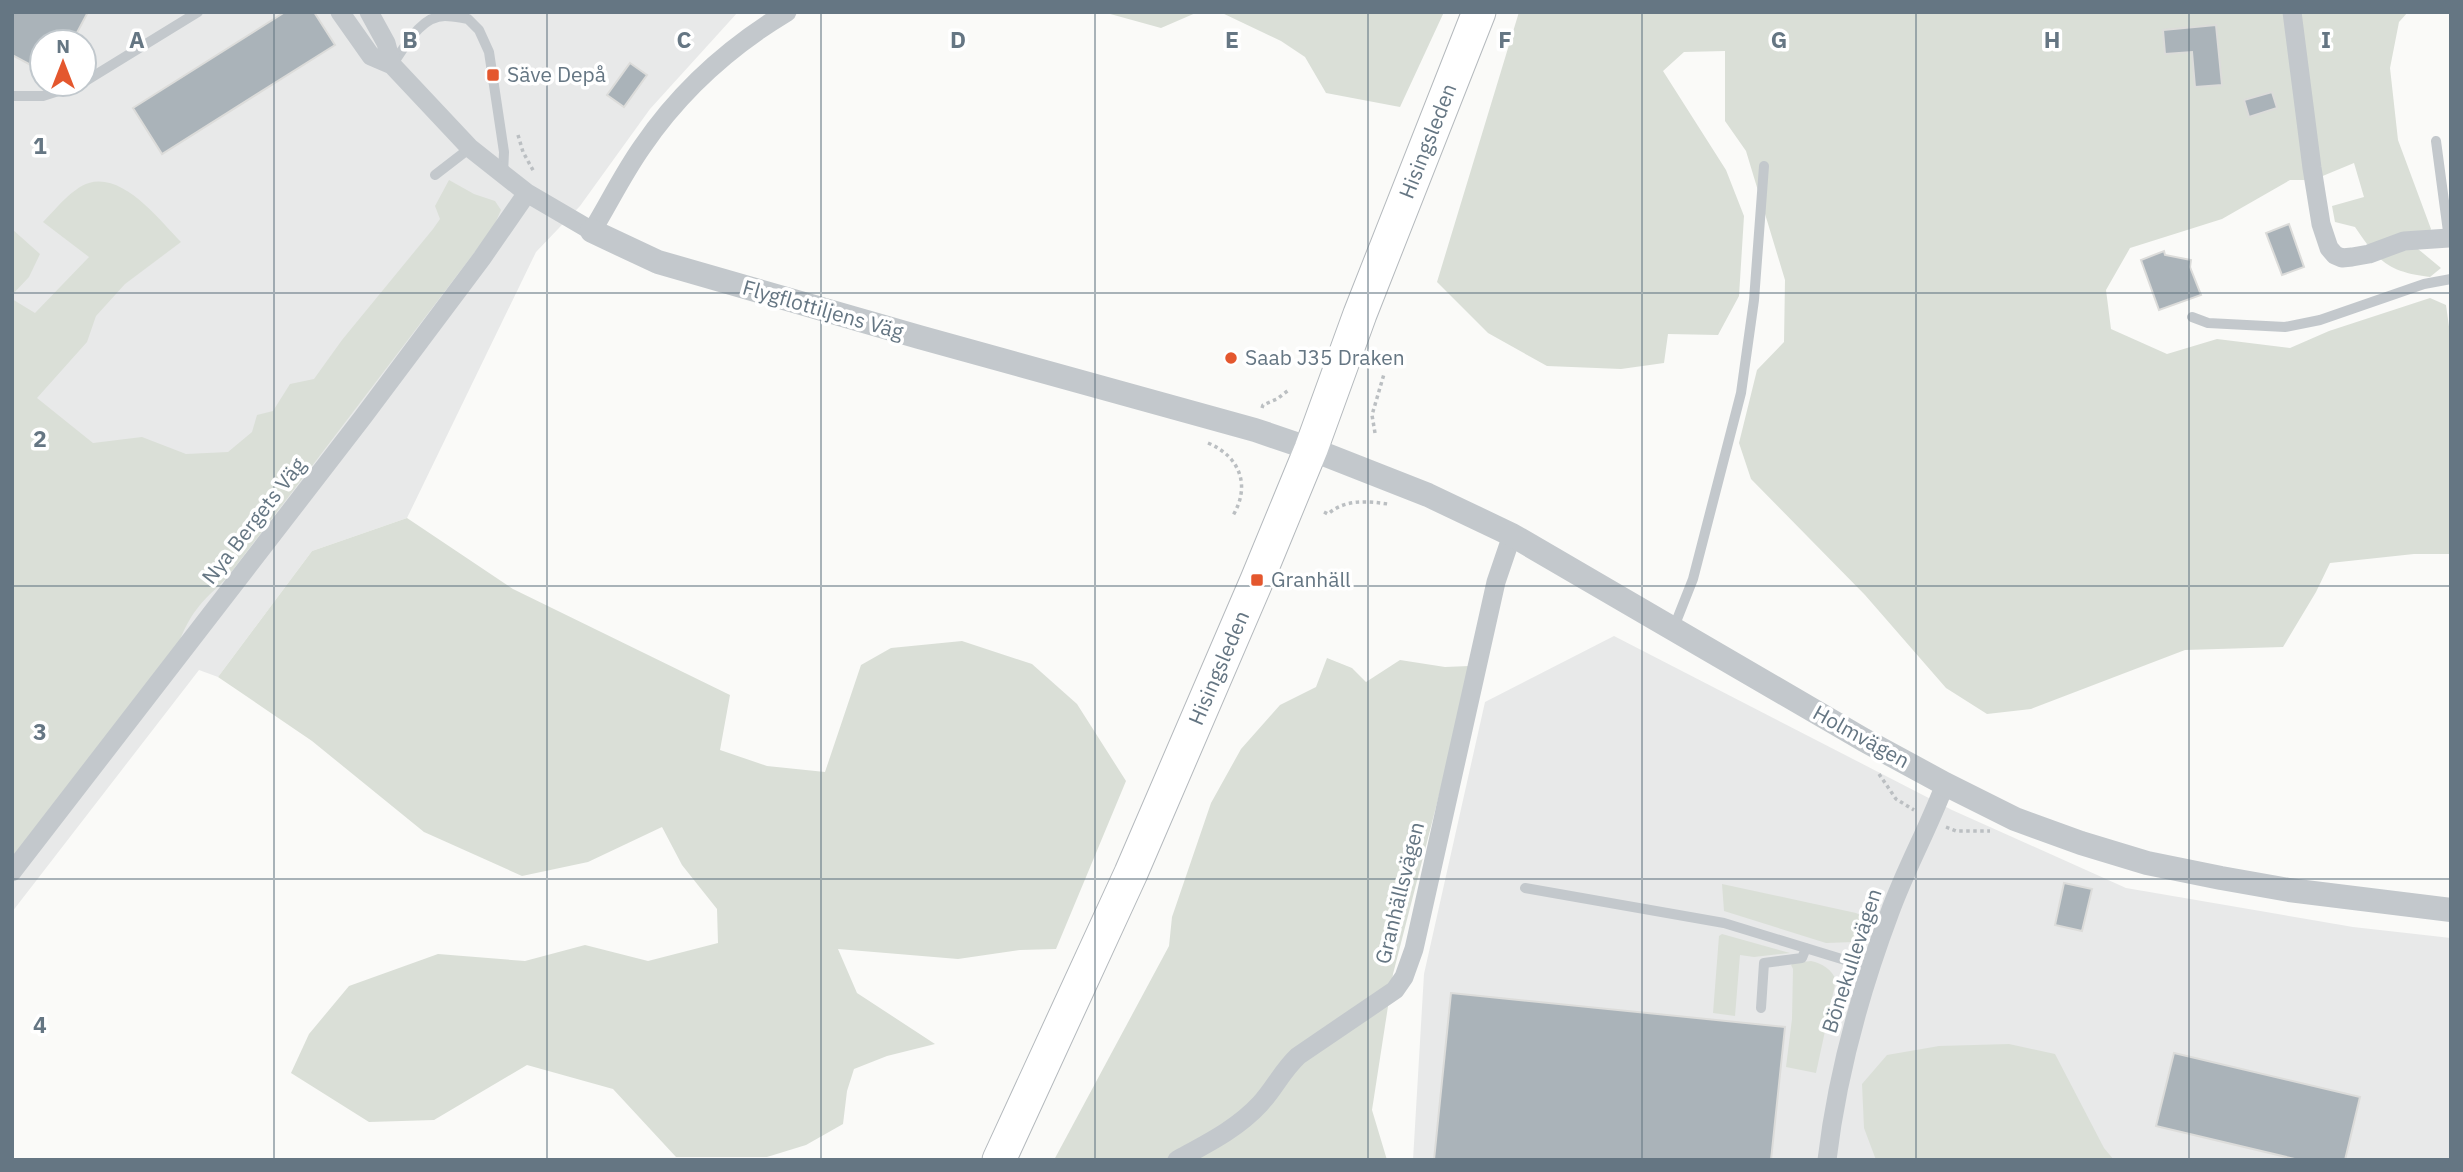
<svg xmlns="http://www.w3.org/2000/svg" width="2463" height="1172" viewBox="0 0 2463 1172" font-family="'IBM Plex Sans',sans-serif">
<rect width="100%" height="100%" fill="#fafaf8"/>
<path fill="#e8e9e9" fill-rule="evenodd" d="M12,12H738L650,109L580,206L536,252L407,518L312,551L218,677L199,670L12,912ZM42,42H84V84H42Z
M1614,636L1952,810L2126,888L2353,927L2451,938V1160H1413L1424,974L1485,702Z"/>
<path fill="#dadfd7" d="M1103,12H1198L1161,28Z
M1220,12H1444L1400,107L1326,93L1305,57L1281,41Z
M1519,12H2408L2399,22L2390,68L2398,140L2431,229L2418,249L2441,268L2430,277C2388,272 2378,261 2355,227L2335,222L2332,206L2364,197L2354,163L2313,180H2290L2222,219L2130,248L2106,290L2111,329L2167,354L2217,339L2290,348L2329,331L2430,298L2446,305L2451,341V554H2414L2330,563L2316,592L2283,647L2185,650L2031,709L1987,714L1946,688L1865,595L1751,479L1739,443L1757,370L1784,342L1785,280L1746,151L1725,121V51L1684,52L1663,71L1726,170L1744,216L1739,296L1718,335L1668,334L1664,363L1621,369L1547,366L1488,333L1437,282Z
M449,180L474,194L495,201L501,210L493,228L226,579C201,602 190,613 178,645L12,860V299L35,313L89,257L43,222C56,209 72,188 89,183C124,173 159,220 181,242L125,284L96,316L87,342L37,398L93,443L142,437L186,454L228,452L252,432L257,415L273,411L290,384L314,379L342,340L433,229L440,219L435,206Z
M12,229L40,254L29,277L12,295Z
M407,518L513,589L730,695L720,750L767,766L825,772L861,665L891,648L962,641L1032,664L1077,704L1126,781L1056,949L1020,950L958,959L838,949L857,993L935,1044L887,1056L854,1069L847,1091L843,1124L806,1145L767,1157H676L613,1089L527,1065L434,1120L369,1122L291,1073L309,1034L349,986L438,954L525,961L585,945L648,961L718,943L717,909L682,865L662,827L588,862L522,876L424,832L312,741L218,677L312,551Z
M1327,658L1352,668L1366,682L1400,660L1445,667L1469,666L1462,706L1393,974L1372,1110L1387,1160H1054L1169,946L1172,917L1211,803L1241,749L1280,705L1316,687Z
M1722,884L1856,913L1860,915L1854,942L1826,943L1724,911Z
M1722,934L1790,953L1754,957L1740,955L1735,1016L1713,1013L1719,936Z
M1811,961C1822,963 1832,970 1836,980L1816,1073L1786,1067L1792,1019L1793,969L1791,965L1793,963Z
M2009,1044L2055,1054L2104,1148L2114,1160H1876L1864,1128L1862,1084L1887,1055L1939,1046Z"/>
<path fill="#aab3b9" stroke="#dcdcda" stroke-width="2" d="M12,12H88L72,42H42V71L12,55Z
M285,12H314L335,45L162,154L133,108Z
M2216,25L2222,85L2195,87L2192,52L2165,54L2163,30Z
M630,63L647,75L624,107L607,95Z
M2272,92L2277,108L2249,117L2244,100Z
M2289,224L2304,267L2282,275L2266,233Z
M2164,251L2165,255L2191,260L2190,267L2201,295L2159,310L2141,260Z
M2064,883L2092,889L2082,931L2055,925Z
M1451,993L1785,1027L1771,1160H1434Z
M2174,1053L2360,1097L2345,1160H2299L2156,1126Z"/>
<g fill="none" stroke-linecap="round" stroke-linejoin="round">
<defs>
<g id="trunk">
<path id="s1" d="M999,1160L1131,873L1257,580L1311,449L1360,314L1479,12"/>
</g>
</defs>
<use href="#trunk" stroke="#b4b9bd" stroke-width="35"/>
<path stroke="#bbbfc2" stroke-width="3.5" stroke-dasharray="3.5 3.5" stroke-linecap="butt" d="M518,135L523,152L534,172
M1262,408L1263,405L1277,399L1290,389
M1375,433L1372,415L1384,374
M1208,443C1241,457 1251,487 1232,517
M1324,512L1328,514C1345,499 1367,501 1388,504
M1879,774L1896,799L1914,810
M1946,827L1956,831H1990"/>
<path stroke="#c3c8cc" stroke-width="10" d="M392,65C405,47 420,16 445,16C453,16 461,18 468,19L479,30L489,52L504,152L503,174
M84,82L198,12
M12,96H43L80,84
M2436,141L2449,239
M435,175L470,148
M2192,317L2208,323L2285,327L2320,320L2424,284L2451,279
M1674,627L1693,579L1741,393L1754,300L1764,166
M1525,888L1724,923L1871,968
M1761,1008L1764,963L1802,958L1806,948"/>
<path stroke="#c3c8cc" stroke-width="19" d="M340,12L371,56L392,65L470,148L527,193L592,231C609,203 623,174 642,147C680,91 729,47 787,12
M369,12L386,43L392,65
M2292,12L2312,168L2321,224L2329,248L2335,255L2342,258L2352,257L2369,254L2404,241L2449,238
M12,872L363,417L482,258L527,193
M1177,1160C1206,1144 1237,1129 1260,1104C1274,1089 1282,1071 1298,1056L1395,990L1404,977L1414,949L1496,582L1512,535
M1827,1160C1837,1075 1860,992 1890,912C1906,868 1929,827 1945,784"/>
<path stroke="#c3c8cc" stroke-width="24" d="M592,231L658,262L919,337L1255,430L1311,449L1428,495L1512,535L1864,740L1945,784L2015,819L2081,843L2147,863L2221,878L2289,890L2451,910"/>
<use href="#trunk" stroke="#fff" stroke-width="33"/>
</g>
<path fill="none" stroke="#657683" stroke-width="2" stroke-opacity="0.55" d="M274,12V1160M547,12V1160M821,12V1160M1095,12V1160M1368,12V1160M1642,12V1160M1916,12V1160M2189,12V1160M12,293H2451M12,586H2451M12,879H2451"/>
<g fill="#e4572e" stroke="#fff" stroke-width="2.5">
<rect x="486" y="68" width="14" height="14" rx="3.5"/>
<circle cx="1231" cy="358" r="7"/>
<rect x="1250" y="573" width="14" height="14" rx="3.5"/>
</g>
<g text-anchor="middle" stroke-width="7" stroke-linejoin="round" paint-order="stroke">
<g font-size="21" fill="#657683" stroke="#fff" text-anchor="start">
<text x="507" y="82">Säve Depå</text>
<text x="1245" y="365">Saab J35 Draken</text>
<text x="1271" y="587">Granhäll</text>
</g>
<g font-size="21" fill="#657683" stroke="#fff">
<text dy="7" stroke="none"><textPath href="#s1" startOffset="1106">Hisingsleden</textPath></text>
<text transform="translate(823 310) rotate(16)" y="7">Flygflottiljens Väg</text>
<text transform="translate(254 521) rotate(-52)" y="7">Nya Bergets Väg</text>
<text dy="7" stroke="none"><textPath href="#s1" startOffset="539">Hisingsleden</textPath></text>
<text transform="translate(1861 737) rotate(29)" y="7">Holmvägen</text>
<text transform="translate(1400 893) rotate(-76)" y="7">Granhällsvägen</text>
<text transform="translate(1852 961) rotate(-72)" y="7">Bönekullevägen</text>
</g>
</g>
<g font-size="23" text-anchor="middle" font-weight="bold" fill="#657683" stroke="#fff" stroke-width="7" stroke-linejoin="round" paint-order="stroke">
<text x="137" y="48">A</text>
<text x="410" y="48">B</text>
<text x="684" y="48">C</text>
<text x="958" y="48">D</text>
<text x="1232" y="48">E</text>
<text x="1505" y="48">F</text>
<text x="1779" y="48">G</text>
<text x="2052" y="48">H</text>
<text x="2326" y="48">I</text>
<text x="40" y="154">1</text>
<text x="40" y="447">2</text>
<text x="40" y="740">3</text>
<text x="40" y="1033">4</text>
</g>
<rect width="2463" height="1172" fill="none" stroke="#657683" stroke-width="28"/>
<g transform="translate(63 63)"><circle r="33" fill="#ffffff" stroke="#c1c8cd" stroke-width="2"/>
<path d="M0-5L12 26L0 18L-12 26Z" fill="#e4572e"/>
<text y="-10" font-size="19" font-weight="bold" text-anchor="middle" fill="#657683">N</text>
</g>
</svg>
